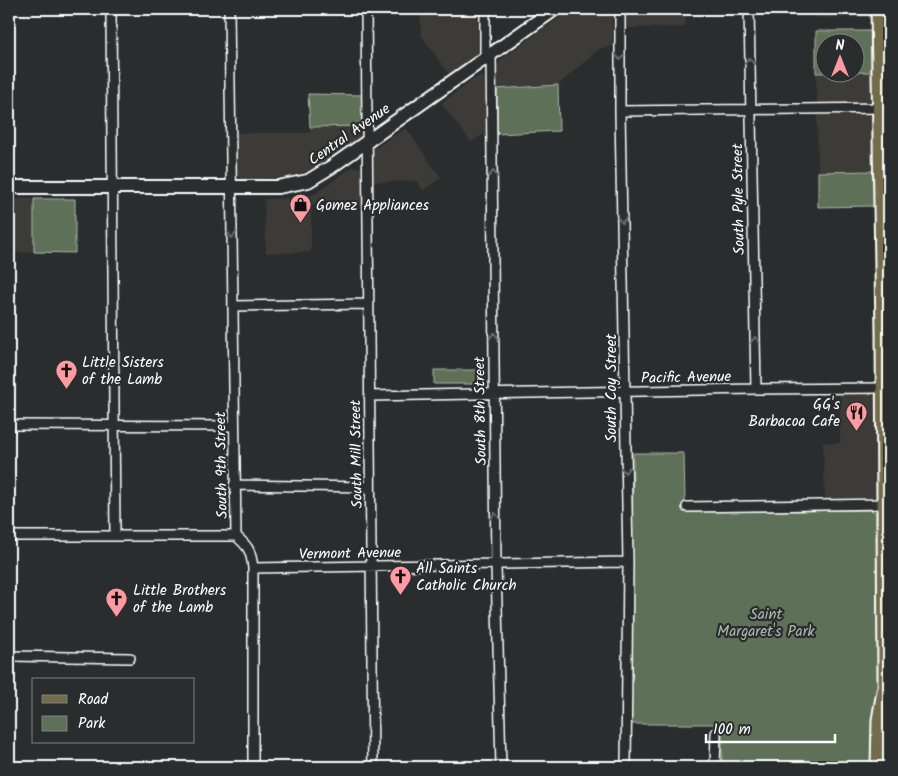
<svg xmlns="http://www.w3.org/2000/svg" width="898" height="776" viewBox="0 0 898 776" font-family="Kalam,sans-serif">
<rect width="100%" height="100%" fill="#2a2d2e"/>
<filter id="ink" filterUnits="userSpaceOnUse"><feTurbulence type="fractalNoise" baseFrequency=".02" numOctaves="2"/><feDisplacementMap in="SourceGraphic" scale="10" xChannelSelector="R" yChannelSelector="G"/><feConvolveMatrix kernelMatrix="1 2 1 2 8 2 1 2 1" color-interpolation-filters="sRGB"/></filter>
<g filter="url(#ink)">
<path fill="#3d3b38" d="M420,9H481L480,48L479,53L449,74L421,35Z
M571,9H612L613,46L599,49L558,85L497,89V66L500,60Z
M624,9H686L685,27L624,28Z
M817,9H870V17L817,18Z
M872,72V97L870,100L865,103H817L816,73Z
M482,76L485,79L486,133L471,142L441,103L476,78Z
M817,115H869L872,117L873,171L818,172Z
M310,127H363V133L359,137L320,165L303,173L276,178L242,179L238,176L236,171V133H310Z
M406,128L441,178L423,190L417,181L372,182V155L374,149Z
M352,167H358L361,169V205H311V252L266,253L264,199L304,198L316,193Z
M9,199H34V252L9,253Z
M840,393H873L876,396L877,496L874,499L825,500L823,443H840Z"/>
<path fill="#5f7058" stroke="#afb8ac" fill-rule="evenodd" d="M816,31H871L872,72L816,73ZM856,42V72H826V42Z
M558,85L559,131L497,134V89Z
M308,94L363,95V126L310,127Z
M873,171L874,206L818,207V172Z
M34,199H75V253L34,252Z
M434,370H485V384H434Z
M633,453H684L685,502L683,512L871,510L876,513L878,665L876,749L874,767H722V724H631Z"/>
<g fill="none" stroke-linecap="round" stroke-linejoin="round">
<defs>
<path id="minor" d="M111,9L115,536
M229,9L236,536C249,547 251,551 253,568V767
M366,9L373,767
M620,9V111L628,562L626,767
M749,9L756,389
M491,54L496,565L501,767
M485,58V9
M620,111L889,108
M234,306L369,304
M369,396L756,389L884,388
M9,425L234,426
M234,485L370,487
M687,507L889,504
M9,536H236
M253,568L628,562
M9,656L130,658
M715,767L716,733"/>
<path id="secondary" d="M9,187H278L308,181L331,167L555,9"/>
<path id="primary" d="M879,9L884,332L886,682L889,704
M879,767L880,720L885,691"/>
</defs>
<use href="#minor" stroke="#fff" stroke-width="12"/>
<use href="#secondary" stroke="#fff" stroke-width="16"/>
<use href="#primary" stroke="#fff" stroke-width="19"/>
<use href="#minor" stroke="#2a2d2e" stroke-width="9"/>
<use href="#secondary" stroke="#2a2d2e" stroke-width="12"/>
<use href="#primary" stroke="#726c4b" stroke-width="15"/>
</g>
<defs><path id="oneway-chevron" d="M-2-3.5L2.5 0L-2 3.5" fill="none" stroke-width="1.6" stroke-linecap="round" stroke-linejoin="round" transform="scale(1.25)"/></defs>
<g stroke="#6a6c6d">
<use href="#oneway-chevron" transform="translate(620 57) rotate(90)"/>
<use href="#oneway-chevron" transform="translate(749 61) rotate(-91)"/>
<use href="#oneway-chevron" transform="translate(493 174) rotate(-90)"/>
<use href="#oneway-chevron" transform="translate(622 220) rotate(89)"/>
<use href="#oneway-chevron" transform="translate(232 235) rotate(89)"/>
<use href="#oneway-chevron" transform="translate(494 336) rotate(-90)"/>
<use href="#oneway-chevron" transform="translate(755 340) rotate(-91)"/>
<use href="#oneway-chevron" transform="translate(625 470) rotate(89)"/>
<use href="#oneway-chevron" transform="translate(495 516) rotate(-91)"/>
</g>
</g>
<defs>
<symbol id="shop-pin" viewBox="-11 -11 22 30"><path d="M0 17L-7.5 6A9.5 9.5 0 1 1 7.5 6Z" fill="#ff9aa2" stroke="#2a2d2e"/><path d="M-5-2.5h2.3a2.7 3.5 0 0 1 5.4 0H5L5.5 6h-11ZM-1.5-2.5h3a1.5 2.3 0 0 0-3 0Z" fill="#111"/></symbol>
<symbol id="church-pin" viewBox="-11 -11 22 30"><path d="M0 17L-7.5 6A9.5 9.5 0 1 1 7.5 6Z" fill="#ff9aa2" stroke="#2a2d2e"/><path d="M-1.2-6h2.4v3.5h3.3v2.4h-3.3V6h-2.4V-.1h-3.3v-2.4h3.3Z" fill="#111"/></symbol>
<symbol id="restaurant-pin" viewBox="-11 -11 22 30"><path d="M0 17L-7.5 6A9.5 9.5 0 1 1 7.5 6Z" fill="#ff9aa2" stroke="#2a2d2e"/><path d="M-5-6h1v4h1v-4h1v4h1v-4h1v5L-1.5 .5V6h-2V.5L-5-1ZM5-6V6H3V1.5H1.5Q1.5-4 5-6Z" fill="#111"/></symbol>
</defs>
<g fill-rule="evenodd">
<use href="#shop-pin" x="288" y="192" width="25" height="34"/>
<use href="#church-pin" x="54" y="358" width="25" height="34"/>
<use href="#restaurant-pin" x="844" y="400" width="25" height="34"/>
<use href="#church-pin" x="388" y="564" width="25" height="34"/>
<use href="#church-pin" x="104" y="586" width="25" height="34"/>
</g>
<g text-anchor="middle" stroke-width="4.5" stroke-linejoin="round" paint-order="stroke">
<g font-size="15" fill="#fff" stroke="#2a2d2e">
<text transform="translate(349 134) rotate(-35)" y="5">Central Avenue</text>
<text transform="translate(738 199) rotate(-91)" y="5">South Pyle Street</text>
<text transform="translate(686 377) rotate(-1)" y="5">Pacific Avenue</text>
<text transform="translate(611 388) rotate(-90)" y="5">South Coy Street</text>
<text transform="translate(480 411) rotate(-91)" y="5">South 8th Street</text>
<text transform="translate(356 454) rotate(-91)" y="5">South Mill Street</text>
<text transform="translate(221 465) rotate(-91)" y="5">South 9th Street</text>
<text transform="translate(350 553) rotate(-1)" y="5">Vermont Avenue</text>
</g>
<g font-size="15" fill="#fff" stroke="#2a2d2e" text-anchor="start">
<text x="316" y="210">Gomez Appliances</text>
<text x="82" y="367">Little Sisters<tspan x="82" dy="17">of the Lamb</tspan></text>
<text x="840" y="409" text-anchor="end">GG's<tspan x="840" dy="17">Barbacoa Cafe</tspan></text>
<text x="416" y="573">All Saints<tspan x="416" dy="17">Catholic Church</tspan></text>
<text x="133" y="595">Little Brothers<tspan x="133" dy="17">of the Lamb</tspan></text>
</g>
<g font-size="15" fill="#afb8ac" stroke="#2a2d2e">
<text x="766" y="619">Saint<tspan x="766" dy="17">Margaret's Park</tspan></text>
</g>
</g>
<rect width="898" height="776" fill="none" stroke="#2a2d2e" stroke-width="30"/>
<rect x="15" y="15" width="868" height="746" fill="none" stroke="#fff" stroke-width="2" filter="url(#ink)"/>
<rect x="32" y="678" width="162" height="65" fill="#2a2d2e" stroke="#7f8182"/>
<rect x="42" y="695" width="25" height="8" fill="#726c4b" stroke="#7f8182"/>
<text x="78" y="704" font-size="15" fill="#ffffff">Road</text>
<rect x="42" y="716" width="25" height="15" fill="#5f7058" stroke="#7f8182"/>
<text x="78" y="728" font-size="15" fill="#ffffff">Park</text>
<g transform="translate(840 58)"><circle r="24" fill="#2a2d2e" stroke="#7f8182"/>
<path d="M0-4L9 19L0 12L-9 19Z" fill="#ff9aa2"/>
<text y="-8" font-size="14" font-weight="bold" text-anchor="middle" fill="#ffffff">N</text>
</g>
<path d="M706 734v8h129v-8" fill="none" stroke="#ffffff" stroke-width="2.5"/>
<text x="713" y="734" font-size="15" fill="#ffffff" stroke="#2a2d2e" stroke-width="4" paint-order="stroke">100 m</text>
</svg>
